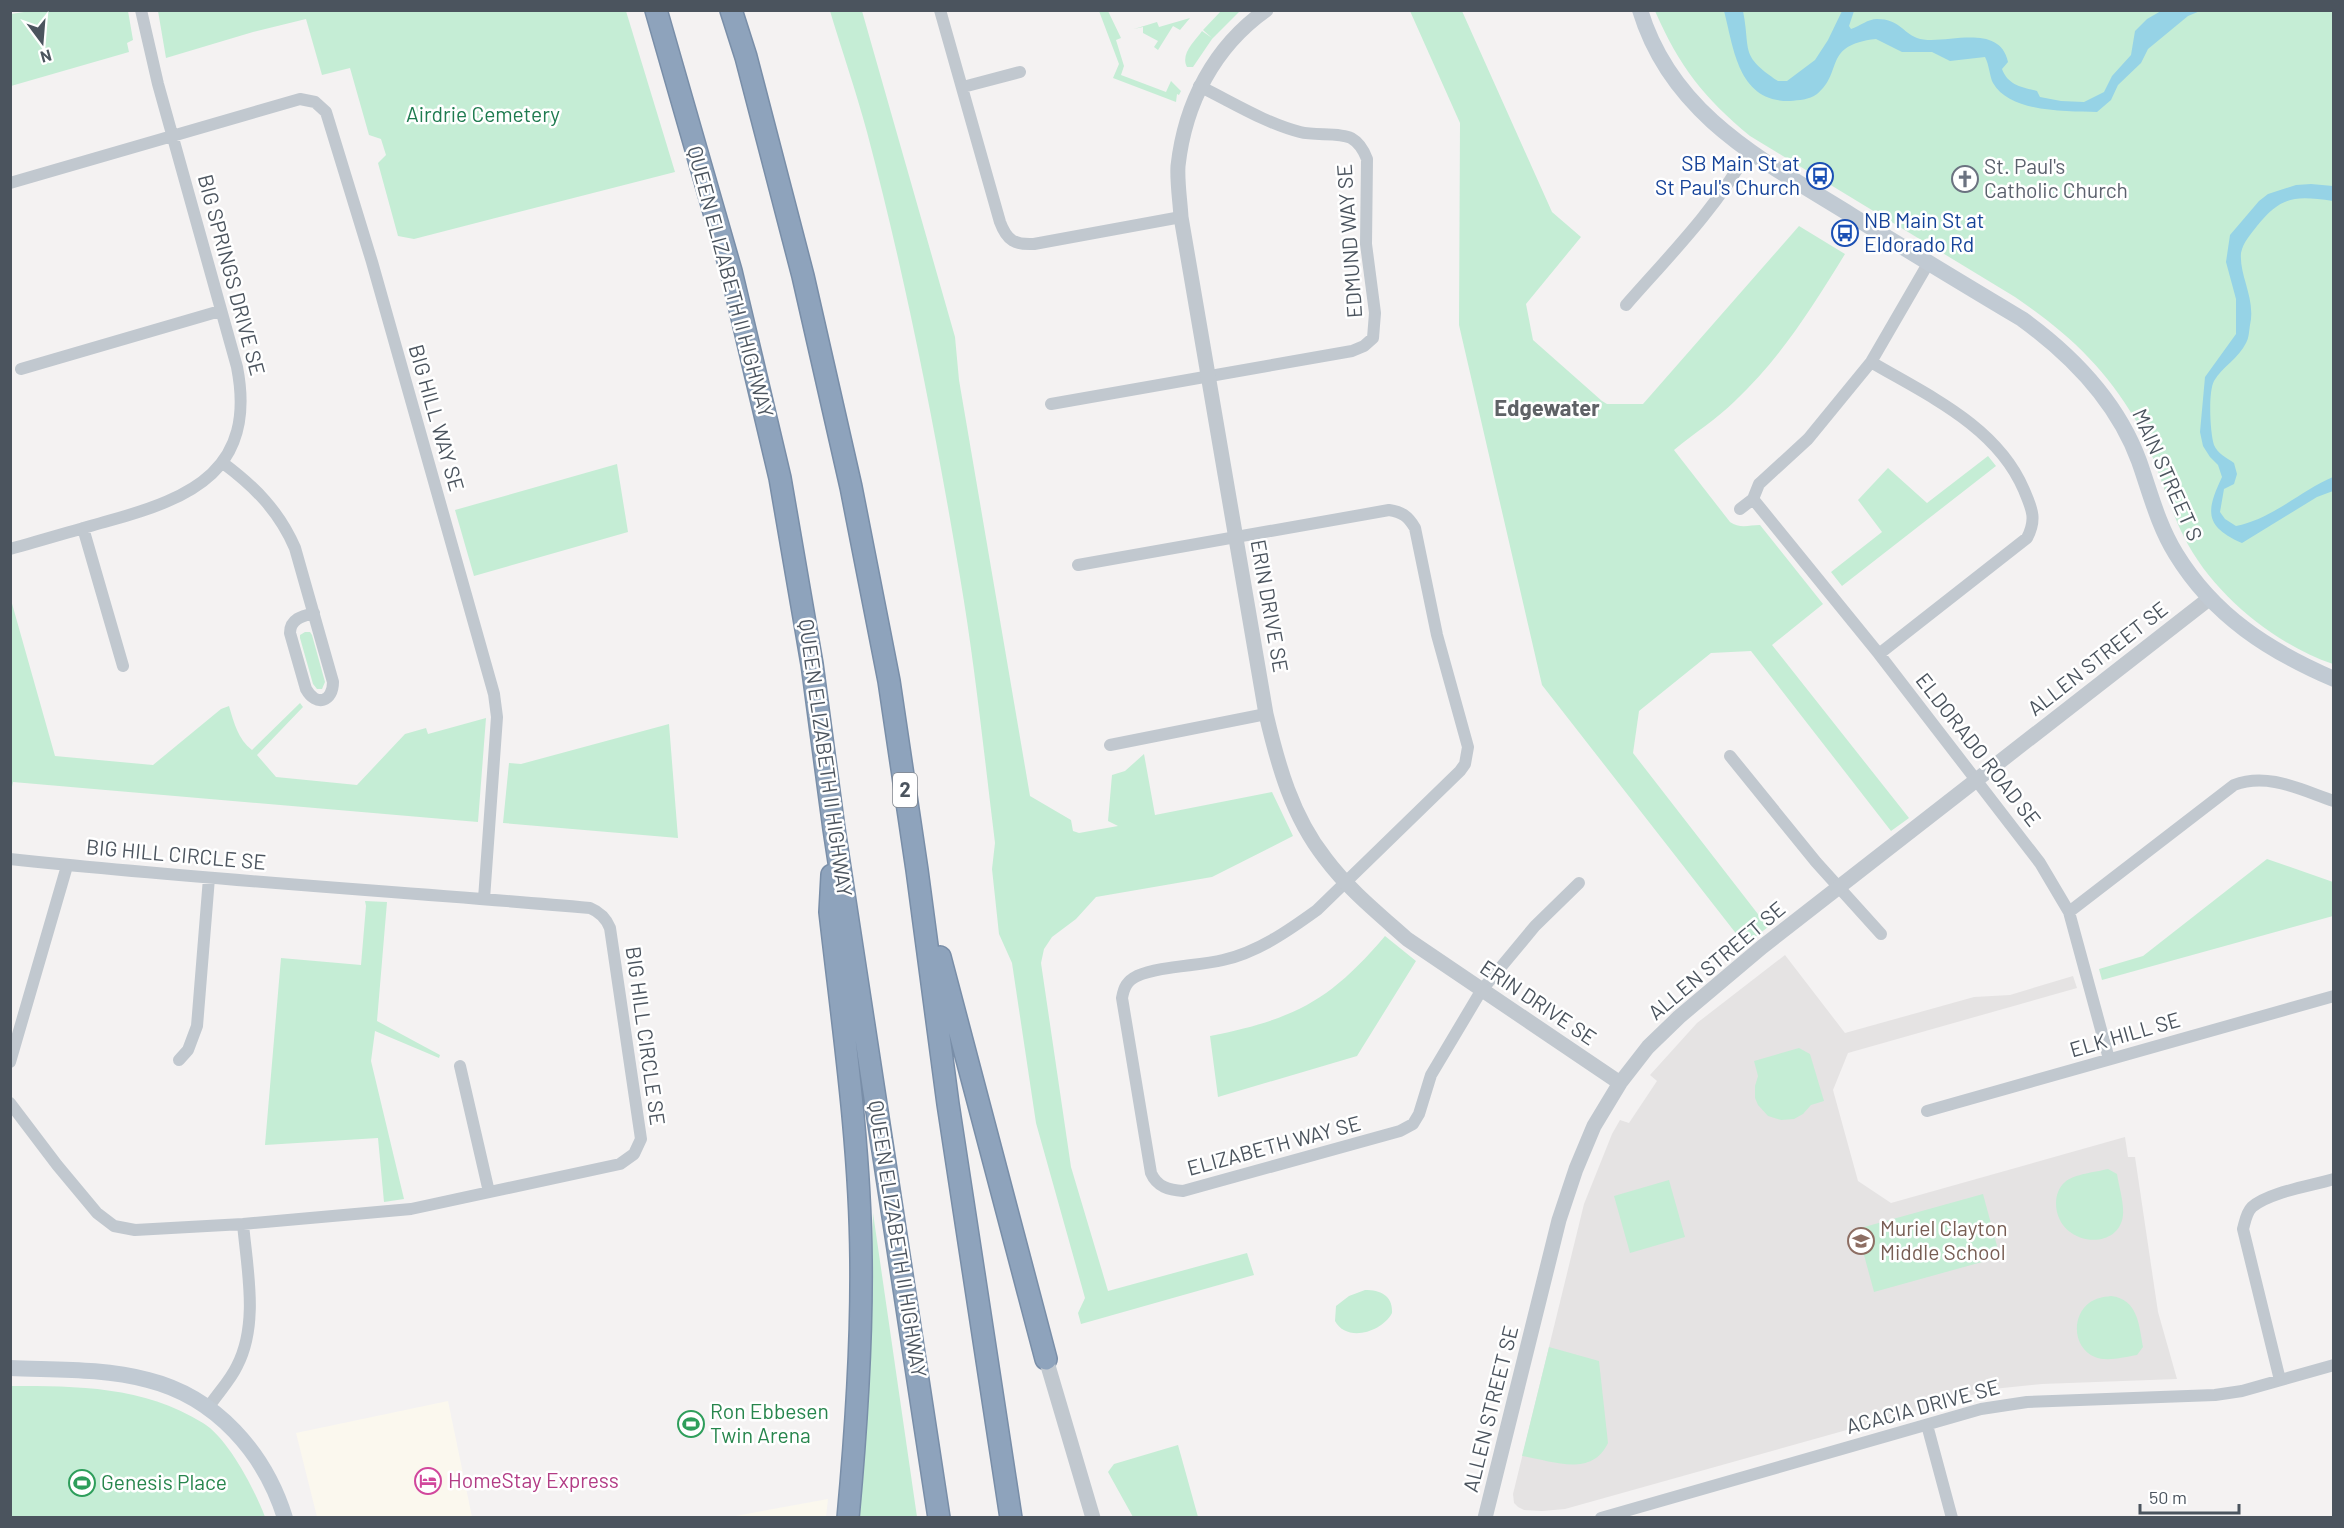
<svg xmlns="http://www.w3.org/2000/svg" width="2344" height="1528" viewBox="0 0 2344 1528" font-family="Barlow,sans-serif">
<rect width="100%" height="100%" fill="#f4f2f2"/>
<path fill="#fbf8ee" d="M448,1401L472,1517H317L296,1433Z
M828,1499L826,1517H730Z"/>
<path fill="#e5e3e3" d="M1785,955L1845,1033L1974,997L2010,995L2073,976L2077,988L1848,1053L1833,1090L1858,1181L1891,1203L2125,1137L2128,1157H2135L2158,1312L2177,1379L2042,1384L1993,1389L1565,1509L1542,1511L1524,1510L1518,1507L1514,1503L1513,1494L1584,1204L1612,1134L1620,1120L1629,1123L1657,1081L1650,1075L1697,1023Z"/>
<path fill="#c5edd5" d="M37,10L128,11L133,40L127,43L129,52L11,86V14Z
M158,11H626L675,172L414,239L398,236L378,163L386,155L381,139L369,135L350,68L322,75L306,19L253,32L166,58Z
M830,11H862L955,337L959,380L1030,796L1071,820L1073,831L1079,833L1118,826L1108,821L1112,775L1125,771L1144,754L1155,815L1272,792L1293,836L1212,877L1096,897L1076,919L1052,937L1044,949L1041,963L1071,1167L1108,1291L1247,1253L1254,1275L1081,1324L1078,1313L1085,1298L1036,1123L1012,963L999,934L992,869L995,843C984,754 975,665 960,577C935,428 906,279 867,132C856,91 842,51 830,11Z
M1099,11H1108L1121,38L1116,40L1124,66L1121,75L1166,92L1171,81L1181,91L1179,95L1177,94L1176,102L1113,78L1119,64Z
M1221,11H1240L1212,39L1193,67H1187C1180,54 1195,41 1202,31L1212,38L1203,30Z
M1410,11H1462L1552,212L1581,237L1526,304L1533,340L1602,401L1607,404H1643L1799,226L1845,254C1811,309 1782,356 1735,401C1717,419 1694,433 1674,450L1730,522C1740,529 1749,525 1760,525L1823,604L1772,645L1909,818L1891,831L1751,651L1711,653L1639,711L1633,753L1768,927L1745,945L1542,685L1459,325L1460,123Z
M1655,11H2333V664C2274,644 2212,593 2184,537C2165,499 2156,456 2135,419C2104,366 2065,331 2015,297L1750,136C1704,98 1679,66 1655,11Z
M1190,18L1180,30L1173,26L1158,50L1154,47L1158,41L1143,33V27L1134,29L1157,22L1159,27Z
M1988,456L1996,466L1842,586L1831,572L1882,532L1858,500L1888,468L1927,503Z
M617,464L628,532L474,576L455,510Z
M11,600L55,756L153,765L221,709L229,706C234,723 238,739 252,750L300,703L303,707L257,755L276,777L357,785L405,734L426,728L428,734L486,718L478,822L13,782L11,792Z
M305,632H310L312,635L325,682L322,689H317L313,684L300,638V635Z
M669,724L678,838L503,823L509,763L521,764Z
M2267,859L2333,882V916L2102,980L2099,969L2143,956Z
M365,901L387,902L377,1021L440,1055L439,1058L375,1031L371,1061L404,1199L384,1202L378,1138L265,1145L281,958L361,965L366,906Z
M1385,936L1416,961L1357,1056L1218,1097L1210,1036C1294,1019 1329,1002 1385,936Z
M1799,1048L1810,1054L1824,1101L1811,1105L1803,1114L1794,1119L1781,1120L1768,1116L1758,1105L1755,1098V1086L1758,1076L1754,1061Z
M2108,1169L2117,1174C2119,1187 2124,1202 2123,1215C2119,1253 2056,1246 2056,1203C2056,1195 2059,1187 2065,1182C2074,1174 2096,1172 2108,1169Z
M1669,1180L1685,1237L1630,1253L1614,1196Z
M1983,1194L2000,1257L1874,1292L1857,1229Z
M873,1213L917,1517L857,1518L868,1395Z
M1365,1290C1381,1290 1393,1296 1392,1313C1382,1332 1347,1343 1335,1321L1336,1306L1349,1296Z
M2111,1296C2138,1299 2139,1325 2143,1347L2137,1355C2125,1357 2106,1362 2095,1357C2073,1348 2071,1317 2089,1303C2096,1298 2103,1297 2111,1296Z
M1549,1347L1599,1361L1608,1443C1591,1478 1553,1461 1522,1456Z
M11,1386C78,1386 143,1386 203,1423C228,1438 255,1490 265,1517H11Z
M1178,1445L1198,1517H1133L1108,1472L1114,1464Z"/>
<path fill="#96d3e6" d="M1724,11H1743C1751,51 1739,55 1778,81H1787L1815,60L1828,40L1842,11H1854L1849,26L1851,29C1860,26 1868,19 1877,19C1899,19 1902,32 1917,38C1941,47 1999,20 2008,62L2002,69C2008,85 2021,87 2037,91L2040,97L2061,101L2084,102L2104,92L2112,76L2131,55L2135,31L2147,19L2161,11H2200L2188,16L2148,49L2141,63L2118,85L2111,100L2097,112C2067,111 2010,113 1993,83C1990,78 1989,64 1985,57L1950,61L1932,52H1902L1876,39C1822,45 1844,72 1817,94C1809,100 1799,100 1790,101C1738,102 1734,49 1724,11Z
M2311,184L2333,186V201C2296,196 2282,195 2257,226C2251,234 2243,242 2241,253C2239,276 2256,299 2250,325C2249,331 2249,338 2246,343C2239,358 2222,367 2214,381C2208,392 2210,433 2214,445C2217,453 2227,458 2234,463L2237,474L2234,484L2224,489L2220,512L2225,519L2236,526C2272,519 2300,491 2333,477V491L2317,497L2242,543C2204,526 2206,511 2222,477L2218,465L2210,457L2203,446L2200,432L2205,377L2236,334V299L2226,262L2230,235L2259,201L2268,194L2296,185Z"/>
<g fill="none" stroke-linecap="round" stroke-linejoin="round">
<defs>
<path id="motorway" d="M656,10L731,271L780,478L812,664L834,829L939,1518
M731,10L746,57L803,276L851,487L889,681L917,870L948,1104L1011,1518
M832,875L830,912C843,1027 860,1143 861,1259C862,1346 856,1432 848,1518
M940,957L1046,1359"/>
</defs>
<use href="#motorway" stroke="#798ea8" stroke-width="24"/>
<path stroke="#c1c8cf" stroke-width="12" d="M940,10L1000,222C1007,241 1015,245 1034,244L1181,217
M963,87L1020,72
M10,183L300,99L315,102L326,112L372,262L494,694L497,717L484,899
M1929,262L1871,362L1808,439L1759,484L1753,499L1879,654L2040,863L2069,912L2109,1059
M1626,305C1669,256 1716,209 1748,151
M1871,362C1927,395 1997,426 2024,490C2032,509 2037,519 2027,538L1879,654
M21,369L220,311
M1051,404L1352,351L1364,346L1373,338L1375,313L1366,244L1367,159C1364,151 1360,143 1351,138C1339,132 1315,136 1300,132C1265,123 1232,102 1199,86
M223,463C255,487 279,511 295,548L333,682C333,702 316,707 306,689L290,633C290,619 302,616 314,613
M1740,509L1753,499
M83,528L123,666
M10,549C43,540 76,530 108,521C193,498 257,469 237,367L158,84L141,10
M1078,565L1389,510C1402,512 1408,516 1415,528L1437,635L1468,747L1465,764L1460,771L1317,910C1288,931 1258,952 1223,960C1198,966 1160,966 1137,976C1127,981 1124,987 1122,998L1151,1173C1157,1187 1169,1190 1183,1191L1400,1131L1413,1124L1419,1114L1431,1075L1481,991L1535,926L1579,883
M1110,745L1266,714
M1730,756L1816,862L1881,934
M10,859C203,880 397,891 590,908C600,912 606,918 610,928L641,1139L634,1154L620,1164L411,1209L243,1224L135,1230L114,1226L97,1213L57,1165L10,1103
M2069,912L2234,785C2268,772 2301,790 2334,801
M179,1060L188,1050L197,1026L209,878
M10,1062L67,866
M460,1066L489,1192
M1927,1111L2334,996
M2280,1380L2243,1229C2245,1222 2246,1213 2252,1207C2269,1192 2311,1186 2334,1179
M208,1408C217,1394 230,1381 237,1366C259,1324 247,1269 243,1224
M1927,1425L1952,1518
M1601,1518L1981,1409L2027,1402L2215,1395L2242,1391L2334,1365"/>
<path stroke="#c1c8cf" stroke-width="15" d="M1266,10C1214,47 1185,103 1178,166C1177,182 1180,200 1181,217L1266,714C1278,765 1292,816 1325,858C1348,889 1379,914 1407,939L1620,1083
M1046,1359L1093,1518
M1485,1518L1559,1220L1576,1169L1594,1126L1620,1083L1648,1047L1679,1017L1762,947L2210,598"/>
<path stroke="#c1cad3" stroke-width="16" d="M1640,10C1672,116 1764,161 1851,215C1907,250 1965,285 2022,319C2073,356 2117,401 2139,461C2150,492 2158,525 2176,554C2214,616 2269,651 2334,679
M10,1368C56,1370 103,1368 148,1380C216,1397 265,1453 285,1518"/>
<use href="#motorway" stroke="#8ea3bc" stroke-width="21"/>
</g>
<defs>
<symbol id="bus-ring" viewBox="-11 -11 22 22"><circle r="9.5" fill="#fff" stroke="#1a4fb4" stroke-width="1.5"/><path d="M-5-6H5V4H4V6H2V4H-2V6H-4V4H-5ZM-3.5-4V0h7V-4ZM-3.5 1.2v1.5H-2V1.2ZM2 1.2v1.5H3.5V1.2Z" fill="#1a4fb4"/></symbol>
<symbol id="church-ring" viewBox="-11 -11 22 22"><circle r="9.5" fill="#fff" stroke="#6b7280" stroke-width="1.5"/><path d="M-1.2-6h2.4v3.5h3.3v2.4h-3.3V6h-2.4V-.1h-3.3v-2.4h3.3Z" fill="#6b7280"/></symbol>
<symbol id="school-ring" viewBox="-11 -11 22 22"><circle r="9.5" fill="#fff" stroke="#8d6e63" stroke-width="1.5"/><path d="M0-5L7-2L0 1L-7-2ZM-4 1L0 2.5L4 1V4Q0 6-4 4Z" fill="#8d6e63"/></symbol>
<symbol id="stadium-ring" viewBox="-11 -11 22 22"><circle r="9.5" fill="#fff" stroke="#2e9e5b" stroke-width="1.5"/><path d="M0-5a6.5 5 0 1 0 0 10a6.5 5 0 1 0 0-10ZM-3.5-1.8h7v3.6h-7Z" fill="#2e9e5b"/></symbol>
<symbol id="hotel-ring" viewBox="-11 -11 22 22"><circle r="9.5" fill="#fff" stroke="#d1479c" stroke-width="1.5"/><path d="M-6-4.5h1.5V1H6V5H4.5V3h-9V5H-6ZM-4 0a1.8 1.8 0 1 1 3.6 0ZM.5 0V-2.5h3Q6-2.5 6 0Z" fill="#d1479c"/></symbol>
</defs>
<g fill-rule="evenodd">
<use href="#bus-ring" x="1805" y="161" width="30" height="30"/>
<use href="#church-ring" x="1950" y="164" width="30" height="30"/>
<use href="#bus-ring" x="1830" y="218" width="30" height="30"/>
<use href="#school-ring" x="1846" y="1226" width="30" height="30"/>
<use href="#stadium-ring" x="676" y="1409" width="30" height="30"/>
<use href="#hotel-ring" x="413" y="1466" width="30" height="30"/>
<use href="#stadium-ring" x="67" y="1468" width="30" height="30"/>
</g>
<g text-anchor="middle" stroke-width="5" stroke-linejoin="round" paint-order="stroke">
<rect fill="#fff" stroke="#81878e" stroke-width="1.5" x="893" y="773" width="24" height="34" rx="4.5"/>
<g font-size="20" font-weight="bold" fill="#4b545e">
<text x="905" y="797">2</text>
</g>
<g font-size="21" fill="#1f7b50" stroke="#fff">
<text x="483" y="122">Airdrie Cemetery</text>
</g>
<g font-size="21" fill="#164399" stroke="#fff" text-anchor="end">
<text x="1800" y="171">SB Main St at<tspan x="1800" dy="24">St Paul's Church</tspan></text>
<text x="1864" y="228" text-anchor="start">NB Main St at<tspan x="1864" dy="24">Eldorado Rd</tspan></text>
</g>
<g font-size="21" fill="#5b616d" stroke="#fff" text-anchor="start">
<text x="1984" y="174">St. Paul's<tspan x="1984" dy="24">Catholic Church</tspan></text>
</g>
<g font-size="21" fill="#4b545e" stroke="#fff">
<text transform="translate(1350 241) rotate(-94)" y="7">EDMUND WAY SE</text>
<text transform="translate(231 275) rotate(75)" y="7">BIG SPRINGS DRIVE SE</text>
<text transform="translate(730 282) rotate(75)" y="7">QUEEN ELIZABETH II HIGHWAY</text>
<text transform="translate(436 418) rotate(74)" y="7">BIG HILL WAY SE</text>
<text transform="translate(2167 475) rotate(66)" y="7">MAIN STREET S</text>
<text transform="translate(1269 606) rotate(80)" y="7">ERIN DRIVE SE</text>
<text transform="translate(2098 659) rotate(-38)" y="7">ALLEN STREET SE</text>
<text transform="translate(1978 750) rotate(52)" y="7">ELDORADO ROAD SE</text>
<text transform="translate(825 758) rotate(82)" y="7">QUEEN ELIZABETH II HIGHWAY</text>
<text transform="translate(176 855) rotate(5)" y="7">BIG HILL CIRCLE SE</text>
<text transform="translate(1717 961) rotate(-40)" y="7">ALLEN STREET SE</text>
<text transform="translate(1538 1003) rotate(34)" y="7">ERIN DRIVE SE</text>
<text transform="translate(2125 1035) rotate(-16)" y="7">ELK HILL SE</text>
<text transform="translate(645 1036) rotate(82)" y="7">BIG HILL CIRCLE SE</text>
<text transform="translate(1274 1146) rotate(-15)" y="7">ELIZABETH WAY SE</text>
<text transform="translate(897 1239) rotate(81)" y="7">QUEEN ELIZABETH II HIGHWAY</text>
<text transform="translate(1923 1407) rotate(-15)" y="7">ACACIA DRIVE SE</text>
<text transform="translate(1491 1409) rotate(-76)" y="7">ALLEN STREET SE</text>
</g>
<g font-size="21" fill="#785e54" stroke="#fff" text-anchor="start">
<text x="1880" y="1236">Muriel Clayton<tspan x="1880" dy="24">Middle School</tspan></text>
</g>
<g font-size="21" fill="#27864d" stroke="#fff" text-anchor="start">
<text x="710" y="1419">Ron Ebbesen<tspan x="710" dy="24">Twin Arena</tspan></text>
<text x="101" y="1490">Genesis Place</text>
</g>
<g font-size="21" fill="#b23c85" stroke="#fff" text-anchor="start">
<text x="448" y="1488">HomeStay Express</text>
</g>
<g font-size="22" font-weight="bold" fill="#5f6266" stroke="#fff">
<text x="1547" y="416">Edgewater</text>
</g>
</g>
<rect width="2344" height="1528" fill="none" stroke="#4b545e" stroke-width="24"/>
<g transform="translate(42 42) rotate(164)" stroke="#ffffff" stroke-width="4.5" paint-order="stroke">
<path d="M0-4.5L10 22L0 15L-10 22Z" fill="#4b545e"/>
<text y="-9" font-size="16" font-weight="bold" text-anchor="middle" fill="#4b545e">N</text>
</g>
<path d="M2140 1504v9h99v-9" fill="none" stroke="#4b545e" stroke-width="3"/>
<text x="2149" y="1504" font-size="18" fill="#4b545e" stroke="#ffffff" stroke-width="4.5" paint-order="stroke">50 m</text>
</svg>
